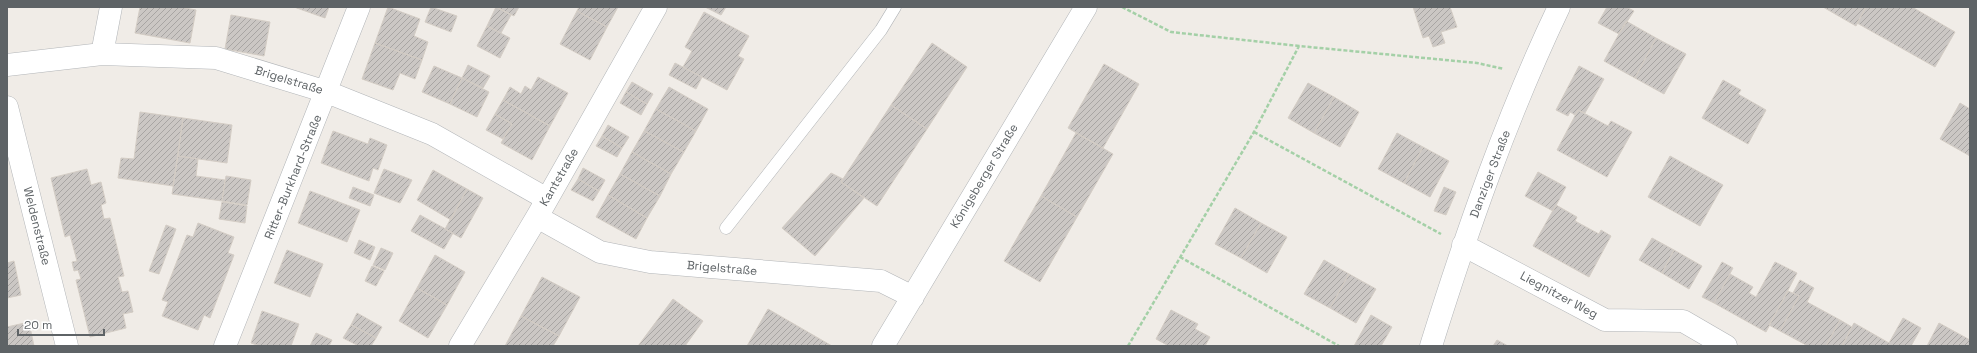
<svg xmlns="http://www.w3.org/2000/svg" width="1977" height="353" viewBox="0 0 1977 353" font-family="'Space Grotesk',sans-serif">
<defs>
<pattern id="building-hatch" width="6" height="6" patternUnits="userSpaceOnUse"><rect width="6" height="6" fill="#cbc7c4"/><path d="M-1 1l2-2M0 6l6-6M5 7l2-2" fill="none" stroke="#a8a5a3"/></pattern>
</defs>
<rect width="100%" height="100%" fill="#f0ece7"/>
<path fill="url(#building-hatch)" stroke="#d4cdc5" d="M140,7H179L196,10L190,43L135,33Z
M294,7H329L325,18Z
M388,7L420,19L414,36L428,42L422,60L375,43Z
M431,7L457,16L451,32L425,22Z
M496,7L511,15L501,33L487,26Z
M496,7H519L514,16Z
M579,7H618L607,27L577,11Z
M705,7H726L721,15Z
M1413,7H1450L1457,27L1441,32L1445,43L1433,47L1429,36L1423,38Z
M1607,7H1626L1634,11L1619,34L1598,23Z
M1823,7H1866L1856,26Z
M1866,7H1912L1955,32L1935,67L1857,23Z
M577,11L607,27L590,60L560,44Z
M704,12L749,36L738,56L744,59L727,90L683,67L692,51L685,47Z
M231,15L270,22L264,56L225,49Z
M1626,21L1656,38L1635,78L1604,61Z
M487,26L510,38L500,58L477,46Z
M1656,38L1686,54L1664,94L1635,78Z
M375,43L422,60L415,79L400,73L393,90L362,79Z
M932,43L967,67L927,129L891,105Z
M675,63L702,77L696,89L669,75Z
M1104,64L1139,84L1103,148L1068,128Z
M468,65L490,76L483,88L462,78Z
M434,66L462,78L450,104L422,92Z
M1579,66L1604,79L1585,113L1578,110L1575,115L1570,112L1568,116L1556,110Z
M538,77L568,93L550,126L503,100L510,87L521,94L525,86L531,90Z
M462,78L489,92L477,117L450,104Z
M1723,80L1741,90L1738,94L1766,110L1748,144L1702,118Z
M632,82L653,94L647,104L626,92Z
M1308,83L1334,97L1314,133L1288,118Z
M669,87L708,109L696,131L656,109Z
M626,92L647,104L641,115L620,103Z
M1334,97L1359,112L1340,147L1314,133Z
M503,100L550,126L532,160L501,143L512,124L495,114Z
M1960,103L1970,109V156L1940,139Z
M891,105L927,129L877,206L841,182Z
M656,109L696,131L684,152L644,131Z
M1578,110L1608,126L1611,121L1632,132L1607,177L1557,150Z
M140,112L183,118L173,186L118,178L121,158L134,159Z
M495,114L512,124L503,139L486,130Z
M183,118L232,125L227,163L178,156Z
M608,125L629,137L622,148L602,136Z
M333,131L368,144L370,138L387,145L378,170L373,168L369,181L321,163Z
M644,131L684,152L671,174L632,152Z
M1076,133L1113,154L1077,217L1041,196Z
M1397,133L1423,147L1404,183L1378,169Z
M602,136L622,148L617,157L596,146Z
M1423,147L1449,161L1430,197L1404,183Z
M632,152L671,174L660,196L620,174Z
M178,156L198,159L196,176L225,180L222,201L172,194Z
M1670,156L1723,185L1700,226L1648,197Z
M583,168L605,180L599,191L578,179Z
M87,169L91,185L101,182L106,203L101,205L104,219L110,218L124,276L118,277L122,292L128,291L133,312L123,314L126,328L90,337L76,280L81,279L78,270L74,271L72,262L77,261L70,235L65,237L51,178Z
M384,169L412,180L400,203L374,193Z
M433,170L467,189L451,220L417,200Z
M1538,172L1566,187L1553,211L1525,196Z
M831,173L843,179L841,182L864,198L815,256L782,228Z
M620,174L660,196L647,218L608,195Z
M226,176L251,180L247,205L222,201Z
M578,179L599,191L593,201L571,190Z
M353,187L374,195L370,206L349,198Z
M1444,187L1456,192L1446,215L1434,211Z
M467,189L483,198L461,238L445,229Z
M310,191L360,210L347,242L298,223Z
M608,195L647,218L636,239L596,217Z
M1041,196L1077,217L1040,282L1004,261Z
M222,202L247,206L245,223L219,219Z
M1556,205L1577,217L1575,221L1599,234L1601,230L1611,236L1589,277L1533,246Z
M1235,208L1261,223L1241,258L1215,244Z
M420,215L453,233L444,249L411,231Z
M198,223L234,237L228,253L234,255L210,318L204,315L198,330L162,316L168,302L162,300L187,235L193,237Z
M1261,223L1287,237L1267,273L1241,258Z
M166,225L176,229L159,274L149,271Z
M1652,238L1674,250L1662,273L1639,260Z
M359,240L375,247L370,260L354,253Z
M381,248L393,253L385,270L373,265Z
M287,250L323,264L310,297L274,283Z
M1674,250L1702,266L1689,289L1662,273Z
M435,255L465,272L447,305L417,288Z
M1324,260L1349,274L1330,308L1304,294Z
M14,261L21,295L7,298V263Z
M1722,262L1733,268L1714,303L1702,297Z
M1775,262L1797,273L1766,332L1714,303L1730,274L1753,287L1749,293L1756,297Z
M372,266L384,271L376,286L365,281Z
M1349,274L1376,289L1356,323L1330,308Z
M542,277L580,297L559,336L521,316Z
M1800,280L1814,288L1807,302L1840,320L1826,346H1808L1780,331L1799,296L1793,293Z
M417,288L447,305L428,338L399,321Z
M1788,291L1799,296L1780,331L1769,325Z
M673,299L703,321L685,346H638Z
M768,309L832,346H747Z
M1171,310L1198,324L1195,329L1210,337L1205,346H1169L1156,339Z
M262,311L299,324L291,346H260L251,343Z
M357,313L382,327L376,338L351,325Z
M1371,315L1392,327L1381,346H1354Z
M521,316L559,336L553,346H505Z
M1903,318L1921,328L1911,346H1842L1854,323L1889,343Z
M1840,320L1852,327L1842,346H1826Z
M29,322L34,346H7V327Z
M1939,323L1970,340V346H1927Z
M351,325L376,338L371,346H359L343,338Z
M316,333L332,340L329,346H310Z
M1497,340L1508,346H1493Z"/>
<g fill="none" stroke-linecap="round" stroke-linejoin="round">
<defs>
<path id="lane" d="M726,228L881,30L895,7"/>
<path id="street" d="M102,54L111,7
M7,65L102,54L216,58L327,92L432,134L547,199
M7,107L67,346
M537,217L600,252L650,262L881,281L913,297
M1463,245L1605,320L1683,321L1726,346
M225,346L359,7
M460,346L537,217L656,7
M883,346L1086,7
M1431,346C1467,231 1507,116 1559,7"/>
</defs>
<use href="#lane" stroke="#b2b5b8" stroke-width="13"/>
<use href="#street" stroke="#b2b5b8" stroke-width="23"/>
<path stroke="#a4d0a7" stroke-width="2.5" stroke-dasharray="4 2" stroke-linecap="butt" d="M1122,7L1171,32L1299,46
M1254,132L1441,234
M1180,257L1339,346
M1128,346L1254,132L1299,46L1477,63L1504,69"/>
<use href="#lane" stroke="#fff" stroke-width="12"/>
<use href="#street" stroke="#fff" stroke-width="22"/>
</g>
<g text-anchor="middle" stroke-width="3" stroke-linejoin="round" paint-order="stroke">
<g font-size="12" fill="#5e6366" stroke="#fff">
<text transform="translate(289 80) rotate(17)" y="4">Brigelstraße</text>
<text transform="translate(1490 174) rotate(-69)" y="4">Danziger Straße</text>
<text transform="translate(984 176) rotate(-59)" y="4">Königsberger Straße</text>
<text transform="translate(293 177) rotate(-68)" y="4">Ritter-Burkhard-Straße</text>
<text transform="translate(559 177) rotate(-60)" y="4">Kantstraße</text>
<text transform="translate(37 226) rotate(76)" y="4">Weldenstraße</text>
<text transform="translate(722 268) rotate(5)" y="4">Brigelstraße</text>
<text transform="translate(1559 295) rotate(28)" y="4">Liegnitzer Weg</text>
</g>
</g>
<rect width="1977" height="353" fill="none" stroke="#5e6366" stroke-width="16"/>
<path d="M18 329v6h86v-6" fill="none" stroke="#5e6366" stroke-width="2"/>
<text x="24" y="329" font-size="12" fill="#5e6366" stroke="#ffffff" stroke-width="3" paint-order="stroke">20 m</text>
</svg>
